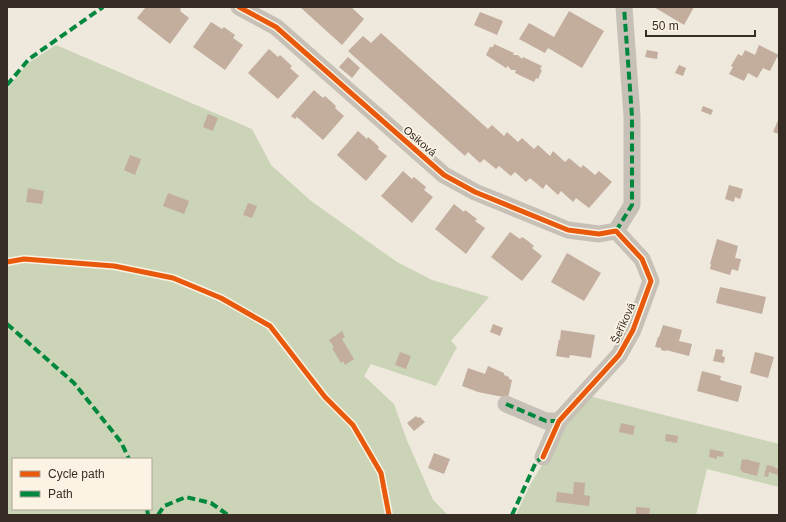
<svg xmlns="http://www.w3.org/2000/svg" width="786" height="522" viewBox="0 0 786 522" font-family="Helvetica,sans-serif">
<rect width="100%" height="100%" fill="#eee8dd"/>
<path fill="#cbd4b6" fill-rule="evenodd" d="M56,45L252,129L271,165L311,201L397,262L432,280L489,297L451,341L457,347L436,386L371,364L364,376L394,404L406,438L433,500L448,515H7V89L28,63ZM13,459H151V509H13Z
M589,396L779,444V487L707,469L696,515H516L530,485L565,427Z"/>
<path fill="#c3ad9d" d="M146,7H179L181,9L180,11L189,18L170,44L137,18Z
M300,7H351L364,19L342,45Z
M654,7H694L684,25Z
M569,11L604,31L582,68L548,48L545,53L519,39L529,23L554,37Z
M480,12L503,21L497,35L474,25Z
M211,22L222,29L224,27L235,35L233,38L243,45L225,70L193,47Z
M381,33L488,129L492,125L504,136L507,132L518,142L522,138L534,149L538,145L550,156L553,151L565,162L569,158L581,168L583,165L595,175L599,171L612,182L589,208L576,198L573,202L561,191L558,195L546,184L543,189L530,178L526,182L515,172L511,176L499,166L496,169L484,159L480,163L468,152L465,156L348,51L363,36L371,43Z
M494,44L514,53L513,55H518L522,59L523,57L542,66L540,69L542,70L538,79L536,78L534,82L515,73L516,70H511L508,66L506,68L486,55L490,47H493Z
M759,45L779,55V58L777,57L770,71L763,68L757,78L748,73L744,81L729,74L733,67L731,66L738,54L742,56L745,50L755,55Z
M269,49L278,57L280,55L292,66L290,68L299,76L278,99L248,73Z
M647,50L658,52L657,59L645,57Z
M348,57L360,68L352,78L339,67Z
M679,65L686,68L683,76L675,73Z
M314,90L323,98L325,96L336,106L335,108L344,116L323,140L297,117L295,119L291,116Z
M703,106L713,110L711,115L701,111Z
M208,114L218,118L213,131L203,127Z
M779,118V134L773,132Z
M358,131L367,139L368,137L374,142L379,147L378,149L387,156L366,181L337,155Z
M130,155L141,159L135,175L124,170Z
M403,171L412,179L414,177L426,187L424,190L433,197L412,223L381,196Z
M729,185L743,189L740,199L735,197L734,202L725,199Z
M28,188L44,191L42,204L26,202Z
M168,193L189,201L184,214L163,206Z
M248,203L257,206L252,218L243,215Z
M454,204L464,212L465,210L477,219L475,221L485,228L466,254L435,229Z
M510,232L520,239L522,237L528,241L534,246L532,248L542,256L522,281L491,257Z
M717,239L738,246L735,258L741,259L738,271L732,269L730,275L710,269L711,264H710Z
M567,253L601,273L584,301L551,282Z
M720,287L766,297L762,314L716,303Z
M493,324L503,328L500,336L490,332Z
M663,325L682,330L679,341L692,344L689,356L666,350V351L661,350V348L655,347L658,337H659Z
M561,330L595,335L591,358L570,355L569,358L556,356L559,339L560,340Z
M342,331L345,337L342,339L354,359L345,365L343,361L341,363L332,348L334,347L329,340Z
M716,349L723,350L722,356L725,357L724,363L713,361Z
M400,352L411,356L406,369L395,365Z
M755,352L774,357L768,378L750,373Z
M488,366L504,373V375L509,377V379L512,380L508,398L478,392L462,386L468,368L485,374Z
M702,371L721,376L720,380L742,386L738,402L697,391Z
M416,416L418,418L420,417L425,422L414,431L407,423Z
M621,423L635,426L633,435L619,432Z
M666,434L678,436L677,443L665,441Z
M710,449L724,452L723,457L717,456V459L709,457Z
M434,453L450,459L444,474L428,468Z
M742,459L745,460V459L760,463L757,476L742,472V471L740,470Z
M767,465L775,467V468L779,469L778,475L769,472L768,477L764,476Z
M574,482L585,483L584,495L590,496L589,506L556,502L557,492L573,494Z
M636,507L650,508L649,515H636Z"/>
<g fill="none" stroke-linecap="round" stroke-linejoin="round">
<path stroke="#c6c0b7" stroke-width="17" d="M239,7L276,27L444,175L475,192L568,230L599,234L616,231
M616,231L632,205V116L624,7
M506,404L546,421H559
M543,457L559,421L619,355L633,330L651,281L642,259L616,231"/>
<path stroke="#00873e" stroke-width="4" stroke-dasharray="8 4" stroke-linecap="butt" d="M7,85L29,59L103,7
M616,231L632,205V116L624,7
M7,324L74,383L121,442L129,459
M506,404L546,421H559
M147,509L148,515
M158,515L164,506L186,497L211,503L228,515
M512,515L536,462L543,457L544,455"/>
<defs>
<path id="cycleway" d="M239,7L276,27L444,175L475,192L568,230L599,234L616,231L642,259L651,281L633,330L619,355L559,421L543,457
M7,262L24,259L114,266L173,278L221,298L270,326L325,397L353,425L381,473L389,515"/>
</defs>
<use href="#cycleway" stroke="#fbf3e4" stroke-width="8"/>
<use href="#cycleway" stroke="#e8590c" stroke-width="5"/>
</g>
<g text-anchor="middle" stroke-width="3.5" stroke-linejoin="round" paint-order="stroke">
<g font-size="11" fill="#372d25" stroke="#fbf3e4">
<text transform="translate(420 141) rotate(41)" y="4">Osiková</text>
<text transform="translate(623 323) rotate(-66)" y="4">Šeříková</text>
</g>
</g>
<rect width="786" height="522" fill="none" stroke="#372d25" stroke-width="16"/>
<rect x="12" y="458" width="140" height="52" fill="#fbf3e4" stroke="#ada498"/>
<rect x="20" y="471" width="20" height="6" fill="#e8590c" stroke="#ada498"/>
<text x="48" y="478" font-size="12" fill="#372d25">Cycle path</text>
<rect x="20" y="491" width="20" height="6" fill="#00873e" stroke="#ada498"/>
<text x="48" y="498" font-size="12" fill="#372d25">Path</text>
<path d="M646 30v6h109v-6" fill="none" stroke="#372d25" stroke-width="2"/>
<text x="652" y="30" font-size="12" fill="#372d25" stroke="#fbf3e4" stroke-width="3" paint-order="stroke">50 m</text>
</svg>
